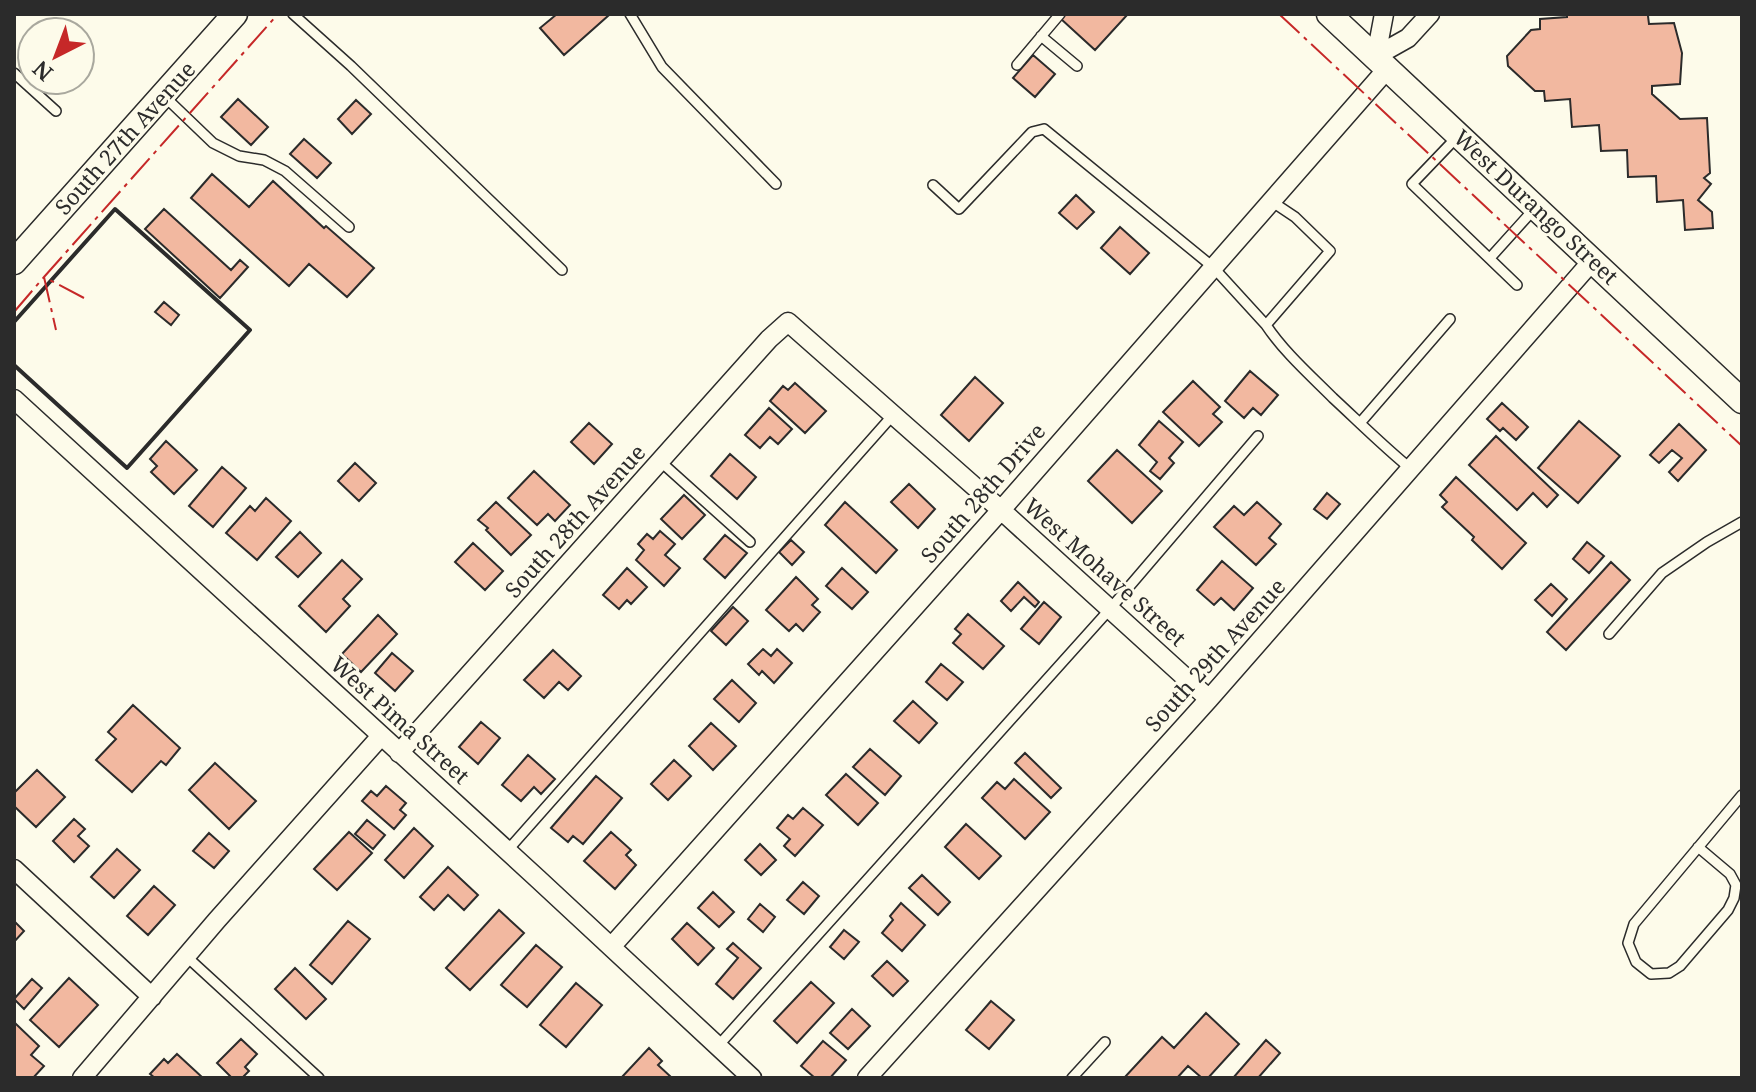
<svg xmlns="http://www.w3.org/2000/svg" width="1756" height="1092" viewBox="0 0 1756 1092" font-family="'Noto Serif',serif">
<rect width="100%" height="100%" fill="#fdfbea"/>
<path fill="#f2b8a0" stroke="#2b2b2b" stroke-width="2" d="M557,14H609V15L564,55L540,28Z
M1066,14H1128L1095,50L1061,19Z
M1567,14H1650L1648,16L1649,24L1674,23L1682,53L1680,84L1652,86V94L1680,119L1707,118L1710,173L1704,178L1711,184L1698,200L1712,212L1713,228L1685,230L1683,200L1657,202L1656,176L1628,177L1627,150L1601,151L1599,125L1572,127L1570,99L1545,101L1544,91H1535L1508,66L1507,56L1531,30L1540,29V19L1567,17Z
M1033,55L1055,74L1035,97L1013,78Z
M238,99L268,127L251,145L221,117Z
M356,100L371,114L352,134L338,119Z
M304,139L331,163L317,178L290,154Z
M212,174L249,207L273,181L324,228L326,226L374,268L347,297L309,264L289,286L191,198Z
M1076,195L1094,212L1077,229L1059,213Z
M164,209L231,270L240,260L248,267L220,298L145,229Z
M1120,227L1149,253L1130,274L1101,248Z
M164,302L179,315L171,325L155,312Z
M1250,371L1278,395L1261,415L1253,408L1244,418L1225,401Z
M975,377L1003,403L969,441L941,415Z
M1193,381L1220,407L1213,414L1222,422L1199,446L1163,412Z
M795,383L826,411L805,433L770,401L783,386L788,390Z
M1502,403L1528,427L1516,440L1503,428L1500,431L1487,419Z
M769,408L792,429L778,444L770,437L760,448L745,435Z
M1159,421L1183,442L1169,458L1174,463L1160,479L1150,471L1157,462L1139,445Z
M1579,421L1620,456L1578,503L1538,468Z
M589,423L612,444L594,464L571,442Z
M1679,424L1706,450L1678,481L1669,472L1682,458L1672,450L1659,463L1650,455Z
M1496,436L1558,495L1547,507L1533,493L1517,510L1469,465Z
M166,441L197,470L174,494L151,472L157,466L150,459Z
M1117,450L1162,491L1132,523L1088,481Z
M730,454L756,477L737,499L711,476Z
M355,463L376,483L359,501L338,481Z
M222,467L246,488L213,527L189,506Z
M534,471L570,505L555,521L548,514L537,525L508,498Z
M1456,477L1526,543L1502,569L1472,540L1474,537L1442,507L1447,502L1440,495Z
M909,484L935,509L918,528L891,502Z
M1327,493L1340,504L1327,519L1314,509Z
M684,495L705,515L682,539L661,519Z
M266,498L291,521L257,560L226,533L250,506L255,511Z
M496,502L531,535L511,555L486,530L488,528L478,520Z
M845,502L897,550L876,573L825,525Z
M1257,502L1281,524L1269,538L1276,544L1256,565L1214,527L1234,506L1244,515Z
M660,531L675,544L665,555L680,568L664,586L636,560L644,550L638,544L647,534L653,539Z
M300,532L321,553L298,577L276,557Z
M725,535L747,553L725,578L704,559Z
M791,540L804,552L792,565L779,552Z
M1587,542L1604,556L1589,573L1573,559Z
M473,543L503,571L485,590L455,562Z
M342,560L362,579L343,599L350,606L326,632L299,606Z
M1222,561L1253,588L1234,610L1221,598L1214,605L1197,590Z
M1611,562L1630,580L1566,650L1547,632Z
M627,568L647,587L631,604L627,600L619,609L603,595Z
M842,568L868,592L852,609L826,586Z
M796,577L818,599L812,605L820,612L803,631L796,624L789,631L766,610Z
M1018,582L1039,602L1035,607L1024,597L1011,611L1001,601Z
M1551,584L1567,599L1552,616L1535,600Z
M1044,602L1061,617L1039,644L1021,629Z
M733,607L748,621L726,645L711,631Z
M968,614L1004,646L983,669L953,643L961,634L955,629Z
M378,615L397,634L361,672L342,654Z
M763,649L771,656L777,649L792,663L774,683L762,671L759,675L748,664Z
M553,650L581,676L568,690L559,682L544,698L524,680Z
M392,653L413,671L395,691L375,673Z
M941,664L963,682L947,700L926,682Z
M732,680L756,703L739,722L714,699Z
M913,701L937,723L919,743L894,721Z
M133,705L180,748L166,765L161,761L132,792L96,760L116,739L108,732Z
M481,722L500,738L478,764L459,747Z
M711,723L736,746L713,770L689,746Z
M870,749L901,776L885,795L853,767Z
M1025,753L1061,788L1051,798L1015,763Z
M528,755L555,779L541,794L534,787L521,801L502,785Z
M674,760L691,776L668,800L651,784Z
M215,763L256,801L229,829L189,790Z
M37,770L65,797L36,827L14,806V793Z
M846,774L878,803L858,825L826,795Z
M596,776L622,798L583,844L573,836L568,842L551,828Z
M1014,779L1050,812L1025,839L982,798L997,782L1005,789Z
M386,786L406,803L400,810L406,815L394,829L362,801L371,791L377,796Z
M803,808L823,825L795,856L784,846L790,839L777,828L788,815L793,819Z
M74,819L85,829L78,836L89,846L74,862L53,841Z
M367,820L385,835L373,849L355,834Z
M966,824L1001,856L979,879L945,847Z
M414,828L433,846L404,878L385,860Z
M349,832L372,853L337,890L314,869Z
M611,832L631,850L626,855L636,865L615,889L584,861Z
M209,833L229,851L214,868L193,851Z
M760,844L776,860L761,875L745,860Z
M117,849L140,870L114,898L91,877Z
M448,867L478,895L464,910L448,895L434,910L420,897Z
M922,875L950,902L938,915L909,888Z
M803,882L819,896L804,914L787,900Z
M154,886L175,905L148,935L127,916Z
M713,892L734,912L719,927L698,908Z
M901,903L925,925L902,951L882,933L893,920L890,916Z
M760,904L775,917L763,932L748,919Z
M499,910L524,933L470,990L446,968Z
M14,921L24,931L14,942Z
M348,921L370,939L332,984L310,965Z
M687,923L714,948L698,965L672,939Z
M844,930L859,942L844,959L830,947Z
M733,943L761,968L733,999L716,984L738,958L727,949Z
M536,945L562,967L527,1007L501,985Z
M887,961L908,981L893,996L872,976Z
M295,968L326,999L306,1019L275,989Z
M69,978L98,1005L59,1047L30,1020Z
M32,979L42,988L24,1009L14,999Z
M811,982L834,1003L797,1043L774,1021Z
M576,983L602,1005L566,1047L540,1025Z
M991,1001L1014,1020L989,1049L966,1030Z
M852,1009L870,1026L848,1049L830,1033Z
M1206,1013L1239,1044L1208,1078H1202L1188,1066L1177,1078H1124L1162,1037L1174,1048Z
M16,1024L39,1046L31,1055L44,1066L33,1078H17L14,1075V1026Z
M241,1039L257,1054L245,1067L249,1071L242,1078H232L217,1063Z
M1266,1040L1280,1053L1258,1078H1233Z
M823,1041L846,1060L830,1078H815L801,1066Z
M649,1048L662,1061L658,1065L671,1077L670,1078H621Z
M177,1054L203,1078H155L150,1074L164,1059L168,1063Z"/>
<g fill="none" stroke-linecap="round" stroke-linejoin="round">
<defs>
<path id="lane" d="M293,14L351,66L562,270
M630,14L662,67L776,184
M1041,36L1077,66
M1017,65L1060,14
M14,73L56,111
M163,95L213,143L239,156L264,160L285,171L349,227
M1457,137L1412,184L1517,285
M933,185L959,209L1032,132L1044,129L1213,267L1266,325L1330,251L1295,217L1271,201
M1490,258L1536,207
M1266,325C1284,352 1310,375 1333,398C1359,422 1384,447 1411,469
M1360,423L1450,319
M661,462L750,542
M1609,634L1662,573L1707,542L1742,522
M1698,847L1730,874L1736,885L1734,898L1728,910L1680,966L1669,973L1651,974L1636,962L1628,943L1634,924L1742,795
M507,851L893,415
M186,956L319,1078
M718,1046L1110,609L1258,436
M1072,1078L1105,1042"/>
<path id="street" d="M1376,56L1408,38L1430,14
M1376,56L1384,14
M14,399L538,879L752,1078
M399,753L769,339L788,322L1001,510L1209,699
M14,869L152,997
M611,947L1001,510L1388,68
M82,1078L217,920L381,736
M867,1078L1209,699L1593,260"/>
<path id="secondary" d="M1329,14L1742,401
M14,262L235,14"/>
</defs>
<use href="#lane" stroke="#2b2b2b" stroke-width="12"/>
<use href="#street" stroke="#2b2b2b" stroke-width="21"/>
<use href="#secondary" stroke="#2b2b2b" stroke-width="27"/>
<use href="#lane" stroke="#fdfbea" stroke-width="9"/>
<use href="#street" stroke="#fdfbea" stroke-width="18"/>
<use href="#secondary" stroke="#fdfbea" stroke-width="24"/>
<path stroke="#2b2b2b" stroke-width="4" d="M14,322L115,209L250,330L127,468L14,365"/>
<path stroke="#c62828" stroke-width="2" stroke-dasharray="28 6 4 6" stroke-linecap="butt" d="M1279,14L1742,446
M84,298L44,277L278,14
M14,312L44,277L56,330"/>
</g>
<g text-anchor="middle" stroke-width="6" stroke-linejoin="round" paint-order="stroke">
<g font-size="22" fill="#2b2b2b" stroke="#fdfbea">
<text transform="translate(125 138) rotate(-48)" y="8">South 27th Avenue</text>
<text transform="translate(1536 207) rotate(43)" y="8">West Durango Street</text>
<text transform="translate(983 493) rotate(-49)" y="8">South 28th Drive</text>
<text transform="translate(575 521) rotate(-48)" y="8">South 28th Avenue</text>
<text transform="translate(1105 572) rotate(42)" y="8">West Mohave Street</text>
<text transform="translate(1215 655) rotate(-48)" y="8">South 29th Avenue</text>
<text transform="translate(400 720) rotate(42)" y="8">West Pima Street</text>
</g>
</g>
<rect width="1756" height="1092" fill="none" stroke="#2b2b2b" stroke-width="32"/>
<g transform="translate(56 56) rotate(222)"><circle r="38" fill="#fdfbea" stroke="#a9a89e" stroke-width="2"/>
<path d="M0-6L14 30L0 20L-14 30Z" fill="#c62828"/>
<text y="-12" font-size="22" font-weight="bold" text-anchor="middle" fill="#2b2b2b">N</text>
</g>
</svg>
